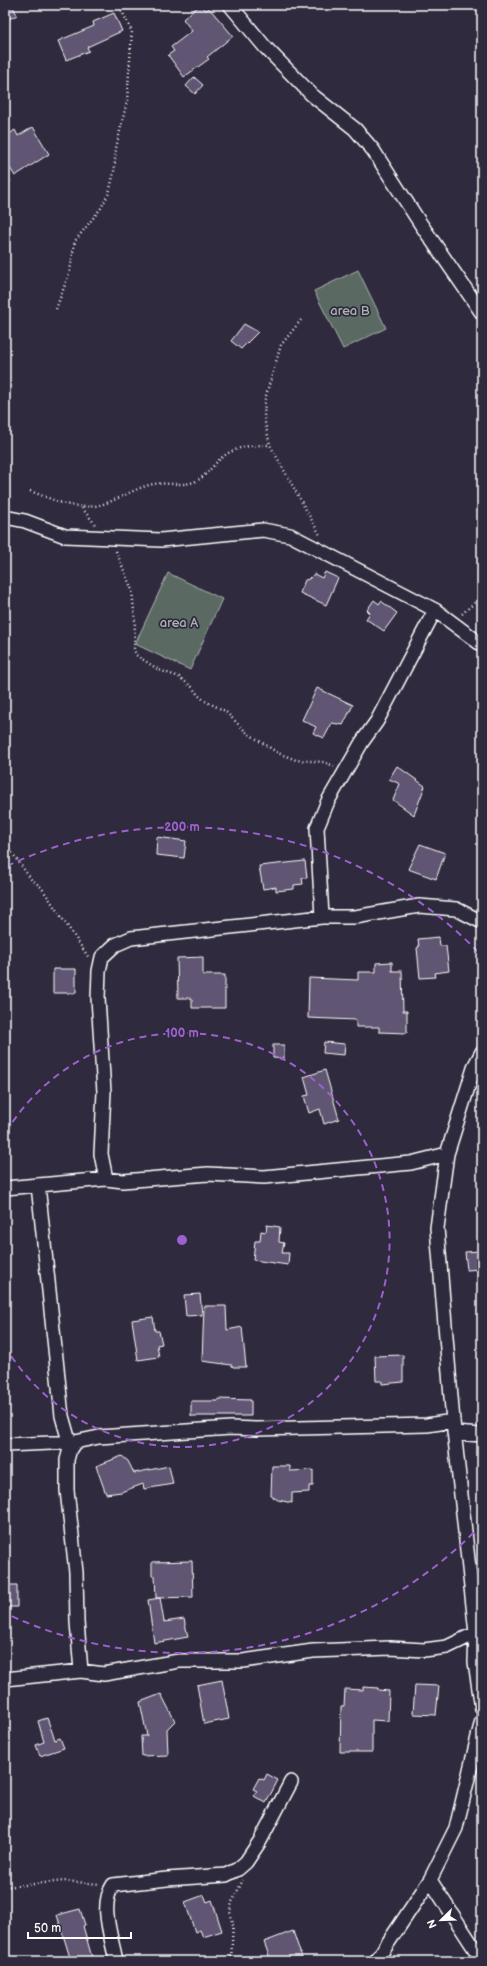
<svg xmlns="http://www.w3.org/2000/svg" width="487" height="1966" viewBox="0 0 487 1966" font-family="'Balsamiq Sans',sans-serif">
<rect width="100%" height="100%" fill="#2f2a3d"/>
<filter id="ink" filterUnits="userSpaceOnUse"><feTurbulence type="fractalNoise" baseFrequency=".025" numOctaves="2"/><feDisplacementMap in="SourceGraphic" scale="8" xChannelSelector="R" yChannelSelector="G"/><feConvolveMatrix kernelMatrix="1 2 1 2 8 2 1 2 1" color-interpolation-filters="sRGB"/></filter>
<g filter="url(#ink)">
<path fill="#5a6a62" stroke="#acb4b0" d="M358,270L386,328L343,349L314,291Z
M168,573L222,599L190,670L135,644Z"/>
<path fill="#605572" stroke="#fff" d="M5,5H12L17,15L5,21Z
M200,5L206,10L209,8L233,36L207,57L209,59L184,77L168,55L174,51L171,47L192,31L183,19Z
M114,13L122,31L87,47L89,51L66,60L58,41L94,26L93,22Z
M194,77L203,85L195,94L186,86Z
M33,127L49,154L15,176L5,160V137L15,130L18,136Z
M244,324L258,332L241,349L231,341Z
M325,572L338,578L326,605L300,593L305,580L309,579L314,574L322,578Z
M374,600L379,604L381,601L397,613L384,631L366,619L370,613L367,610Z
M317,688L353,705L343,725L332,723L324,738L313,733L316,727L302,720Z
M397,766L425,786L414,815L393,800L400,784L389,779Z
M157,837L186,841L184,858L156,855Z
M420,844L445,853L436,879L408,869Z
M305,861L307,878H302L303,884L294,885V889L276,891V887L263,889L259,866Z
M439,937L440,946H446L449,971L435,973L436,977L420,978L417,948L419,947L418,939Z
M203,957V975H225V1008H192V998H178L177,958Z
M392,962V971H402L403,1011H407V1033L379,1032V1027H356V1020L308,1018L309,978L358,980V972H376V963Z
M53,969H76V993H53Z
M324,1042L345,1044L344,1055L323,1053Z
M273,1045H284V1059L273,1058Z
M325,1070L339,1119L324,1124L320,1109L309,1113L304,1096L309,1095L304,1077Z
M267,1225L280,1227L279,1242L284,1243L282,1253H289L288,1265L253,1260L255,1241H260L261,1231L266,1232Z
M480,1251L482,1269L467,1270L465,1252Z
M200,1294L202,1315L186,1316L184,1295Z
M204,1306H226L227,1330L242,1327L246,1367H233L232,1365L202,1361Z
M153,1317L155,1331H159L162,1344L157,1345L159,1357L138,1360L132,1320Z
M403,1355V1382L382,1384V1381H376L375,1356Z
M218,1399L251,1400V1416H191V1401H218Z
M122,1456L128,1461L134,1473L169,1466L173,1484L144,1489L143,1484L121,1492L106,1494L96,1466Z
M272,1466H290V1471L313,1470V1486H309V1492L292,1493V1503L278,1500L271,1496Z
M192,1561L193,1597L156,1598L155,1576H152V1562Z
M5,1585H17V1607H5Z
M160,1598L164,1622L184,1619L188,1637L154,1643L148,1600Z
M222,1680L229,1719L204,1724L197,1685Z
M415,1685L439,1686L436,1715L413,1714Z
M363,1687L378,1688V1690L389,1691L388,1721L372,1720V1752H340L341,1706H344L345,1689L363,1690Z
M161,1694L175,1721L167,1729L168,1755L142,1756L141,1736H147L140,1702Z
M47,1718L55,1740L60,1738L64,1748L40,1756L36,1745L44,1742L38,1721Z
M267,1774L278,1780L266,1803L254,1796L257,1791L253,1789L259,1778L264,1780Z
M204,1895L207,1902L212,1900L222,1931L203,1937L200,1930L195,1932L185,1902Z
M80,1909L85,1925L83,1926L93,1961H71L57,1915Z
M293,1931L303,1961H271L264,1942Z"/>
<g fill="none" stroke-linecap="round" stroke-linejoin="round">
<defs>
<path id="minor" d="M230,5L265,47L312,95L355,129L373,150L420,223L482,313
M5,517L25,521L65,536L161,540L263,530L290,535L435,610L482,645
M322,917L317,828L328,801L362,742L377,721L435,610
M482,1052L475,1065L447,1154L437,1228L453,1421L476,1633L475,1662L482,1709
M106,1179L101,1154L104,1092L98,998L99,971L102,957L115,945L131,938L322,917H355L419,906L456,909L482,922
M38,1185L62,1416L69,1441
M5,1188L106,1179L123,1181L208,1174L264,1177L411,1163L447,1154
M454,1433L482,1435
M75,1442L70,1449L67,1460V1490L76,1572L77,1622L81,1671
M5,1445L75,1442L99,1437L231,1428L256,1429L427,1425L453,1421
M5,1679L81,1671L104,1674L179,1661H243L313,1651L390,1648L424,1650L447,1647L476,1633
M430,1880L482,1960
M116,1961C112,1938 99,1906 113,1885L167,1879L226,1875L238,1869L246,1862L260,1841L291,1782
M376,1961L430,1880L456,1828L482,1720"/>
</defs>
<use href="#minor" stroke="#fff" stroke-width="16"/>
<path stroke="#fff" stroke-width="2.5" stroke-dasharray="1 3" stroke-linecap="butt" d="M5,170L11,184
M56,309L70,271L75,241L101,208L109,193L114,172L116,148L127,101L132,32L119,5
M301,320L281,345L265,399L264,418L270,445L320,535
M30,491C58,501 79,514 109,502C122,497 135,489 149,485C164,481 179,487 194,482C203,478 208,472 215,464C231,447 247,445 270,445
M82,508L95,524
M116,551L132,590L135,621L134,649L136,655L159,670L179,677L192,687L198,695L205,701L225,711L246,732L278,753L296,760L324,762L334,766
M462,614L482,596
M5,843L31,879L41,887L89,958
M5,1887L64,1881L100,1884
M231,1961L233,1923L230,1912L232,1902L243,1880"/>
<use href="#minor" stroke="#2f2a3d" stroke-width="13"/>
</g>
</g>
<g fill="none" stroke="#9c61cf" stroke-width="2" stroke-dasharray="7 5">
<path d="M6 1132A207 207 0 1 1 6 1348"/>
<path d="M482 1524A413 413 0 0 1 7 1614M7 866A413 413 0 0 1 482 956"/>
</g>
<g text-anchor="middle" stroke-width="3.5" stroke-linejoin="round" paint-order="stroke">
<g font-size="13" fill="#acb4b0" stroke="#2f2a3d">
<text x="350" y="315">area B</text>
<text x="179" y="627">area A</text>
</g>
</g>
<circle cx="182" cy="1240" r="6" fill="#9c61cf" stroke="#2f2a3d" stroke-width="2"/>
<g font-size="12" text-anchor="middle" font-weight="bold" fill="#9c61cf" stroke="#2f2a3d" stroke-width="3.5" stroke-linejoin="round" paint-order="stroke">
<text x="182" y="831">200 m</text>
<text x="182" y="1037">100 m</text>
</g>
<rect width="487" height="1966" fill="none" stroke="#2f2a3d" stroke-width="20"/>
<rect x="10" y="10" width="467" height="1946" fill="none" stroke="#fff" stroke-width="1.5" filter="url(#ink)"/>
<g transform="translate(441 1920) rotate(247)" stroke="#2f2a3d" stroke-width="3" paint-order="stroke">
<path d="M0-3L7 15L0 10L-7 15Z" fill="#ffffff"/>
<text y="-6" font-size="11" font-weight="bold" text-anchor="middle" fill="#ffffff">N</text>
</g>
<path d="M28 1932v6h103v-6" fill="none" stroke="#ffffff" stroke-width="2"/>
<text x="34" y="1932" font-size="12" fill="#ffffff" stroke="#2f2a3d" stroke-width="3" paint-order="stroke">50 m</text>
</svg>
